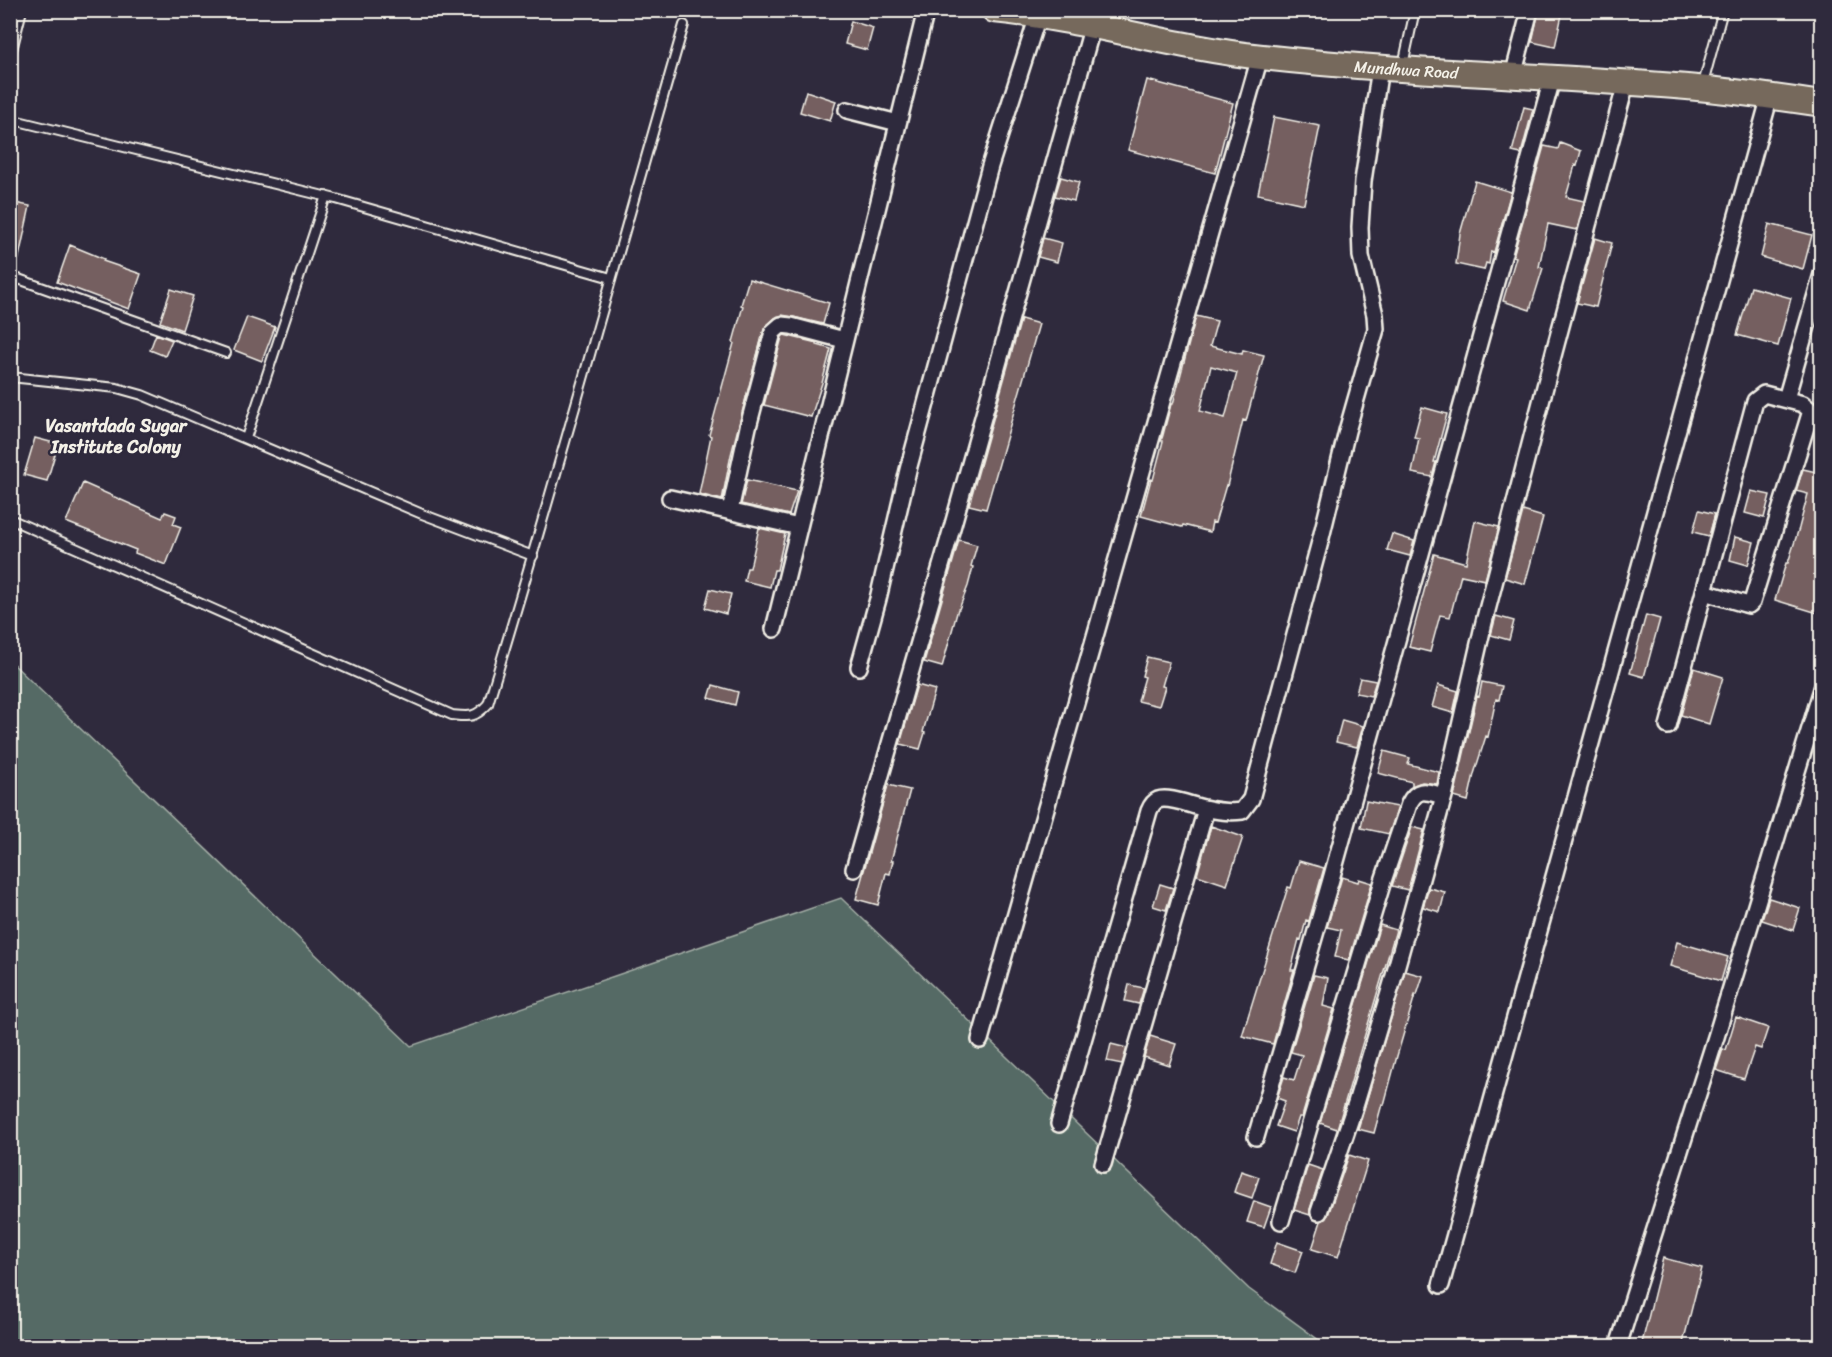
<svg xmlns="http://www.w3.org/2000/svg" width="1832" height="1357" viewBox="0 0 1832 1357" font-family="Sriracha,sans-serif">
<rect width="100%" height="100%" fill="#2f2a3d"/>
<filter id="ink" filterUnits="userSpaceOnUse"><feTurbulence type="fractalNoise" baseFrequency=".0167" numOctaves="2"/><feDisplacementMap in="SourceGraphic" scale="12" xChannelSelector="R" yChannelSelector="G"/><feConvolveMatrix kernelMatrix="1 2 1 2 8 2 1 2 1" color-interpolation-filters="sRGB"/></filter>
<g filter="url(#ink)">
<path fill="#546a65" stroke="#a4aea6" stroke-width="1.5" d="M10,661L411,1046L841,898L1249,1289L1327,1346H11Z"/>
<path fill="#745f61" stroke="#f4f1e8" stroke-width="1.5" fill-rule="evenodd" d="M1539,10H1563L1555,47L1532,42Z
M851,21L873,28L867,50L845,44Z
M1147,80L1233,103L1215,173L1128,150Z
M806,91L836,101L830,121L800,112Z
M1524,107L1533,109L1521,154L1512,152Z
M1274,117L1320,126L1304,204L1258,194Z
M1560,143L1581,151L1577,166L1575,165L1566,197L1584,201L1577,230L1548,224L1539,267L1543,268L1530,310L1503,301L1516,257L1513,256L1544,146L1558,149Z
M1061,177L1079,182L1074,201L1055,196Z
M1475,181L1511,192L1494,252L1491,251L1489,264L1486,263L1484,270L1456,264L1460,234Z
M10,202L30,206L16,271L10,270Z
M1769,224L1812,235L1803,269L1761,257Z
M1043,238L1062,243L1057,262L1038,257Z
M1595,238L1612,243L1596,307L1577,303Z
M70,245L104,259L103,261L141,274L129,309L57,282Z
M749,279L829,303L823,324L793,317L782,315L775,318L764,329L731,455L722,500L699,494L711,436L709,435L734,343L733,342L743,306L741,305Z
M1751,287L1791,298L1778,346L1737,335Z
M171,289L193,296L182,330L160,322Z
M1196,316L1217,321L1210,346L1242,354L1243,350L1264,355L1246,421L1243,420L1227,486L1226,485L1215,523L1212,522L1210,532L1183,525L1182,527L1141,516L1151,479L1153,480L1163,441H1161L1163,435L1171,404H1173ZM1211,366L1237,373L1225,418L1200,411Z
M247,317L275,327L262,361L234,350Z
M1021,319L1039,324L986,509L969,505Z
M156,334L172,340L165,356L150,350Z
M784,335L817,343V345L831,349L822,383L811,417L764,405L782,337Z
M1422,407L1447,414L1434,462H1436L1432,477L1412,473L1419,438L1414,437Z
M35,438L58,444L47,481L24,475Z
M1803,469L1821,473V614L1775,600L1786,563H1788L1799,528L1808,494L1796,491Z
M747,480L797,491L789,515L741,504Z
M83,483L162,518L165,512L176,516L173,524L181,527L166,565L135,553L136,550L66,522Z
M1751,491L1770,495L1764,518L1745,513Z
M1699,510L1715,514L1709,536L1693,532Z
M1523,511L1543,517L1525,584L1505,578Z
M1475,521L1499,527L1485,580L1461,575L1450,617L1440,615L1430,652L1409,647L1434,554L1466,563Z
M759,528L785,534L777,570H774L770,587L744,581L747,568H750Z
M1392,534L1414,541L1410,556L1387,550Z
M1735,537L1754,542L1748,565L1730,560Z
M959,540L977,545L971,566L973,567L968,586L959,609H958L942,667L924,662Z
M710,589L731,594L726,614L705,608Z
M1646,615L1660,619L1644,677L1630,673Z
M1496,616L1514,621L1509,640L1491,635Z
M1147,657L1169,662L1162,686L1165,687L1159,706L1138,701L1145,677L1142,676Z
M1694,668L1723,677L1709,724L1681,715Z
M1360,678L1376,681L1371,696L1356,693Z
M1482,682L1502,686L1499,700L1496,699L1488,737L1486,736L1474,774L1468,801L1454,797L1477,696L1479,697Z
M713,685L738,692L735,705L709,698Z
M917,685L935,690L923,732L925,733L920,749L900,744Z
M1438,685L1458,691L1453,713L1432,707Z
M1342,720L1363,726L1357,747L1336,742Z
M1384,751L1410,758L1408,764L1439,772L1437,784L1422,782L1412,786V782L1378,773Z
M888,785L910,790L891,861H893L890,874L886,873L878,905L856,899Z
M1366,801L1398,807L1389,834L1361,828Z
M1211,826L1243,837L1227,885L1197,875Z
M1412,827L1424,830L1408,890L1392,886Z
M1299,861L1324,868L1309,921L1306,920L1301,940L1299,939L1291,970H1294L1273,1044L1242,1036L1288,887L1291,888Z
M1342,877L1358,882L1359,879L1372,883L1349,960L1335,957L1341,930L1327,927Z
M1160,884L1173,888L1166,910L1153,906Z
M1429,888L1445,892L1440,912L1423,907Z
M1769,898L1800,908L1793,930L1762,920Z
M1380,925L1396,930L1337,1129L1320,1123Z
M1677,942L1728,957L1721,981L1670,966Z
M1405,971L1423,976L1417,995H1415L1397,1056L1384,1105L1382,1104L1374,1133L1358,1129Z
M1314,975L1328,978L1323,1006L1334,1009L1302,1117H1299L1294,1132L1276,1126L1285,1101L1277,1098L1284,1077L1294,1080L1302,1055L1291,1052Z
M1129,985L1144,988L1139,1004L1125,1001Z
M1736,1017L1768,1028L1761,1049L1755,1047L1744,1079L1716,1070L1723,1049L1726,1050Z
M1150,1036L1176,1044L1169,1065L1144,1057Z
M1111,1044L1127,1048L1122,1064L1107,1061Z
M1349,1155L1368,1161L1338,1257L1312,1249L1321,1221L1328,1215Z
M1308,1165L1323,1170L1310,1209V1215L1294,1210Z
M1241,1171L1259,1177L1252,1198L1234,1192Z
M1254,1201L1271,1207L1264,1227L1247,1222Z
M1277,1242L1303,1251L1295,1273L1270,1264Z
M1663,1258L1702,1268L1682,1347H1641Z"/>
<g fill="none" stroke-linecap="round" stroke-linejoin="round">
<defs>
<path id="service" d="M10,58L22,10
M1403,65L1415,10
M1703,84L1723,10
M10,119L336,199L611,278
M10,276L226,353
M10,377L117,388L142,395L422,514L533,556
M246,438L326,196
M10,519L452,715C470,717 475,718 488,704C557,479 618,251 684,25"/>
<path id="minor" d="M1513,76L1530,10
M847,110L898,123
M1786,399L1822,274
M670,498L799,527
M730,511L748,427L773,332L781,325L791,326L844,340
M774,629L926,10
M859,667L878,599L908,470L990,166L1038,16
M1668,726L1755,401L1764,394L1803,404L1810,410V414L1752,602L1749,605L1745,604L1704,592
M854,869L954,521L1093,25
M980,1040L1260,57
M1059,1124L1149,811C1151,806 1153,802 1158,800C1169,796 1192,806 1204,808C1217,811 1229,813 1242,811L1251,799L1321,538L1347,431L1376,329L1375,315L1361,256L1360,227L1363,181L1380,68
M1256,1137L1330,883L1552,79
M1103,1164L1206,809
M1319,1212L1356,1103L1392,983L1444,796L1484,622L1554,352L1626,83
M1281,1221L1383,881L1409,804C1418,786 1427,792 1444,796
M1441,1285L1770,96
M1618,1346L1716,1037L1822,689"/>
<g id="primary">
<path id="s1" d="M994,10C1084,19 1171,47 1262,57C1403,73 1545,75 1687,87C1732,91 1777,97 1822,104"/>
</g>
</defs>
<use href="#service" stroke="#f4f1e8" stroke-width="12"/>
<use href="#minor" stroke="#f4f1e8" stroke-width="20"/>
<use href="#primary" stroke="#f4f1e8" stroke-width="28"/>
<use href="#service" stroke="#2f2a3d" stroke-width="8"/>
<use href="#minor" stroke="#2f2a3d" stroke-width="15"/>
<use href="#primary" stroke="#76695c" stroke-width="24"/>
</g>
</g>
<g text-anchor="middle" stroke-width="5" stroke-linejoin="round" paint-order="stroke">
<g font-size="16" fill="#f4f1e8" stroke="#2f2a3d">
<text dy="6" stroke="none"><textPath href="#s1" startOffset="417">Mundhwa Road</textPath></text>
</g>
<g font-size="18" font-weight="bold" fill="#f4f1e8" stroke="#2f2a3d">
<text x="116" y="432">Vasantdada Sugar<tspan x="116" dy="21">Institute Colony</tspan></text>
</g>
</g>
<rect width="1832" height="1357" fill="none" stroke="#2f2a3d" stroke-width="36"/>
<rect x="18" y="18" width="1796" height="1321" fill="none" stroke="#f4f1e8" stroke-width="2" filter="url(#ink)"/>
</svg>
